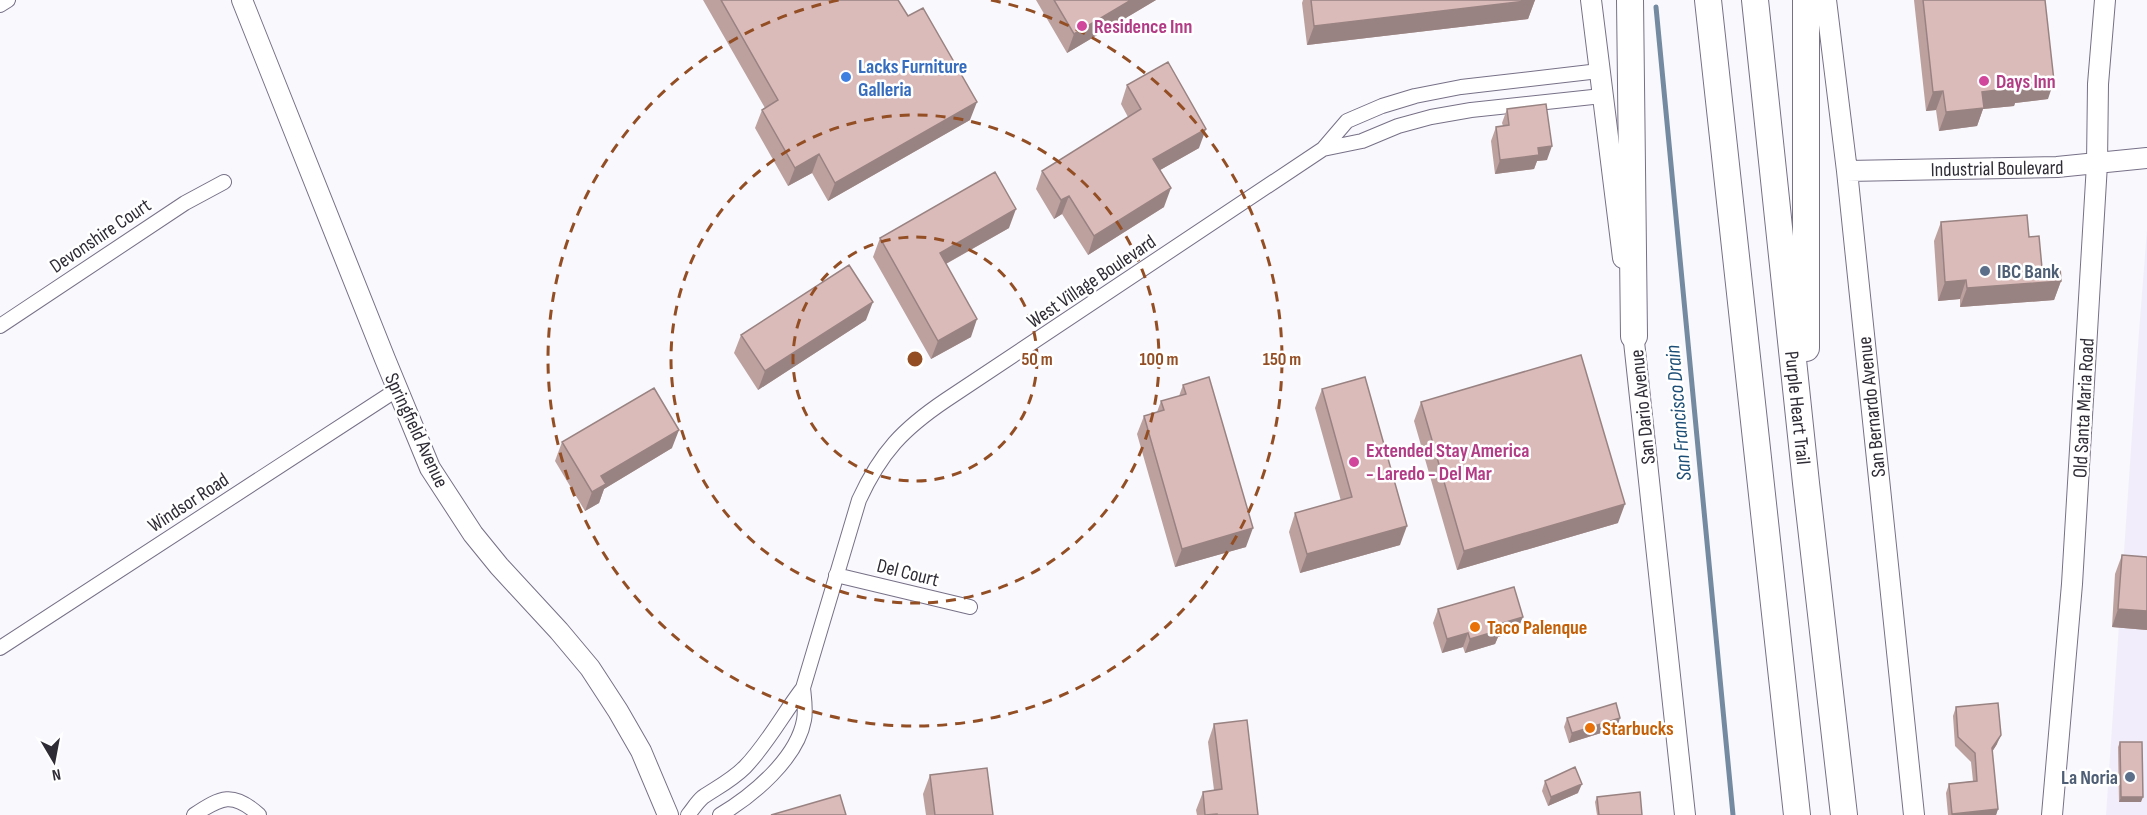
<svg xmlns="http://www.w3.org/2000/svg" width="2147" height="815" viewBox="0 0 2147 815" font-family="'Sofia Sans Condensed',sans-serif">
<rect width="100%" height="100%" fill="#f9f8fd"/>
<path fill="#f1edfb" d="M2147,230V815H2106L2139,332Z"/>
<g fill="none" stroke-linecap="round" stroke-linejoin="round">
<path stroke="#748aa1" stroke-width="5" d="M1656,7L1733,815"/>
<defs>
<path id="street" d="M0,5L8,0
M1323,149L1362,141L1398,126L1431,117L1471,110L1602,96
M0,326L185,203L224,182
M836,575L970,607
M0,648L398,389
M194,815C221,797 233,791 259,815
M688,815C693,809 697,802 703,797C718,787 732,780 745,767C768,743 783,714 803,688
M720,815C752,796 797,759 804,720C806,710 804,698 803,688L859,500C881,452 903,429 946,400L1323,149L1347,121L1382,106L1415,96L1461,87L1599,71"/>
<path id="secondary" d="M242,0L385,359L430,468L473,534L499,566L559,631L590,668L618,711L641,751L668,815
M1591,0L1623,258
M1826,0L1847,171L1914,815
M1847,171L2057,167L2147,158
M1632,323L1685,815
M2052,815L2072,584L2097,164L2098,84L2105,0"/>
<g id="highway">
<path d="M1630,0L1634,336"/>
<path d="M1708,0L1797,815"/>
<path id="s1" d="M1755,0L1806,483L1844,815"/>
<path d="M1806,348V0"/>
</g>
</defs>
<use href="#street" stroke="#777087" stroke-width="16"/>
<use href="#secondary" stroke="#777087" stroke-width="22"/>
<use href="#highway" stroke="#777087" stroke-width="28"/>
<use href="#street" stroke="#fff" stroke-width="14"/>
<use href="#secondary" stroke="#fff" stroke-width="20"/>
<use href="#highway" stroke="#fff" stroke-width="26"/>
</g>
<path fill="#bca19f" d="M703,0H898L970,120L828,201L812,173L788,186L755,128L762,110L765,108Z
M1036,0H1156L1067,53Z
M1303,0H1535L1528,19L1307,45L1302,3Z
M1914,0H2045L2048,99L2015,103L2014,106L1983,109L1977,126L1939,131L1936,110L1926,111Z
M1127,85L1199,148L1160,170L1164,207L1088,255L1062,214L1054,219L1036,189L1042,171L1128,117L1121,104Z
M1507,109L1547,160L1537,161L1534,169L1495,174L1491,141L1496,127L1503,126L1502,123Z
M1941,222L2029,237L2042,268L2061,281L2054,300L1960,307V299L1938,301L1934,241Z
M1009,228L946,264L971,337L931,359L873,257L880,238Z
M866,320L758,390L734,353L741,335Z
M1183,385L1246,547L1175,567L1137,434L1144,416L1157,412L1161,401L1179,396Z
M1322,389L1400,545L1300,573L1289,532L1295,513L1341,501L1315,408Z
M1421,402L1618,523L1457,570L1414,421Z
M562,442L672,448L604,489L599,503L585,511L555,461Z
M2122,555L2147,557V630L2112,627L2115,574Z
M1438,609L1517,631L1498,637L1495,644L1465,653L1463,647L1442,653L1433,623Z
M1956,707L1997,744L1992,752L1998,809L1996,815H1948L1946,793L1949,784L1973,781L1971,762L1955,746L1953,716Z
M1567,718L1617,728L1569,743L1564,727Z
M1214,724L1258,815H1197L1196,810L1203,792L1214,790L1208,742Z
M2120,742L2141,802H2119L2118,747Z
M930,775L993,815H926L923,794Z
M1545,781L1578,793L1548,806L1542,791Z
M1597,797L1642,815H1597L1595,802Z"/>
<path fill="#998382" d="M1131,0H1156L1067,53L1074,34Z
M1535,0L1528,19L1307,45L1314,26Z
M2054,81L2048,99L2015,103L2014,106L1983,109L1977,126L1939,131L1946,112L1982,92L2020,85Z
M1943,91L1936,110L1926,111L1933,92Z
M977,102L970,120L828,201L835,183Z
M1206,129L1199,148L1146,178L1153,159Z
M1552,146L1547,160L1537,161L1534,169L1495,174L1500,160L1538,148Z
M819,154L812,173L788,186L795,168Z
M1171,188L1164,207L1088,255L1094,236Z
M1069,196L1062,214L1054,219L1061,200Z
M1016,209L1009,228L933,271L940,253Z
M1966,280L1960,299L1938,301L1945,282Z
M2061,281L2054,300L1960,307L1967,288Z
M873,302L866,320L758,390L765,371Z
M977,319L971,337L931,359L938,341Z
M679,430L672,448L604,489L599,503L585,511L592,492L601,476Z
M1625,504L1618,523L1457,570L1464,551Z
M1407,526L1400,545L1300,573L1307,554Z
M1253,528L1246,547L1175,567L1182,549Z
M2118,609L2147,611V630L2112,627Z
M1523,617L1517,631L1498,637L1495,644L1465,653L1470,639L1499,624Z
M1468,633L1463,647L1442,653L1447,639Z
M1620,718L1617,728L1569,743L1572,733Z
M2001,735L1997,744L1988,758L1992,748Z
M1582,784L1578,793L1548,806L1551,797Z
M2121,797H2143L2141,802H2119Z
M1998,809L1996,815H1952V814Z"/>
<path fill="#dbbbb9" stroke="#998382" stroke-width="1.5" d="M721,0H898L908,16L923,8L977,102L835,183L819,154L795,168L762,110L778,100Z
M1054,0H1131L1074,34Z
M1311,0H1535L1314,26Z
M1923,0H2045L2054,81L2020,85L2021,87L1982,92L1984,108L1946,112L1943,91L1933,92Z
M1168,62L1206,129L1153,159L1171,188L1094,236L1069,196L1061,200L1042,171L1141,109L1127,85Z
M1546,104L1552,146L1538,148L1539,155L1500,160L1496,127L1509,125L1507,109Z
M995,172L1016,209L940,253L977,319L938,341L880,238Z
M2027,215L2029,237L2039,236L2042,268L2060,267L2061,281L1967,288L1966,280L1945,282L1941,222Z
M849,265L873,302L765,371L741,335Z
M1581,355L1625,504L1464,551L1421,402Z
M1209,377L1253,528L1182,549L1144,416L1164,410L1161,401L1186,394L1183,385Z
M1365,377L1407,526L1307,554L1295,513L1352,497L1322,389Z
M654,388L679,430L601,476L606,484L592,492L562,442Z
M2122,555L2147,557V611L2118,609Z
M1514,587L1523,617L1499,624L1500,630L1470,639L1468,633L1447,639L1438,609Z
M1616,703L1620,718L1572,733L1567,718Z
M1998,703L2001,735L1992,748L1998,809L1952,814L1949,784L1977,781L1975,753L1958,737L1956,707Z
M1247,720L1258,815H1217V814L1205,815L1203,792L1222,789L1214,724Z
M2120,742H2142L2143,797H2121Z
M1575,767L1582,784L1551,797L1545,781Z
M987,768L993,815H935L930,775Z
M1640,792L1642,815H1599L1597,797Z
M840,795L846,815H771Z"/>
<g fill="none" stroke="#934e24" stroke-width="3" stroke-dasharray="10 8">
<circle cx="915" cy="359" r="122"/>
<circle cx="915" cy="359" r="244"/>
<path d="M991 0A367 367 0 1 1 839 0"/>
</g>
<g fill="#d1479c" stroke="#fff" stroke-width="2">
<circle cx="1082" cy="26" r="6"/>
<circle cx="1984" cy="81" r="6"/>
<circle cx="1354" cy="462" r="6"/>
</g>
<circle fill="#3f7fe0" stroke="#fff" stroke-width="2" cx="846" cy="77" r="6"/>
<g fill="#5c6f8a" stroke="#fff" stroke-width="2">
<circle cx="1985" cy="271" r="6"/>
<circle cx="2130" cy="777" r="6"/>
</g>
<g fill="#e8710a" stroke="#fff" stroke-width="2">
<circle cx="1475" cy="627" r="6"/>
<circle cx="1590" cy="728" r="6"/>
</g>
<g text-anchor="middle" stroke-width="5" stroke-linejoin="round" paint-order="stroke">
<g font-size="20" font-weight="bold" fill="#b23c85" stroke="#fff" text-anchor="start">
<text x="1094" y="33">Residence Inn</text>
<text x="1996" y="88">Days Inn</text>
<text x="1366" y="457">Extended Stay America<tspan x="1366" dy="23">- Laredo - Del Mar</tspan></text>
</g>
<g font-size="20" font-weight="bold" fill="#366cbe" stroke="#fff" text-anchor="start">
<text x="858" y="73">Lacks Furniture<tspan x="858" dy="23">Galleria</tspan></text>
</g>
<g font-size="20" fill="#2f2c36" stroke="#fff">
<text transform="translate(1997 168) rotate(-1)" y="7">Industrial Boulevard</text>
<text transform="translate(100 235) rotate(-34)" y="7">Devonshire Court</text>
<text transform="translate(1091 281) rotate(-34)" y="7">West Village Boulevard</text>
<text transform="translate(1642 407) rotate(-96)" y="7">San Dario Avenue</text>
<text transform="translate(1871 407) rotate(-96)" y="7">San Bernardo Avenue</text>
<text dy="7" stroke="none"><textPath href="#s1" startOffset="410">Purple Heart Trail</textPath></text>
<text transform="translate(2083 408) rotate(-87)" y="7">Old Santa Maria Road</text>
<text transform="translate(417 430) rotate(65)" y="7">Springfield Avenue</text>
<text transform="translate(188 502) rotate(-33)" y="7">Windsor Road</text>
<text transform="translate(908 572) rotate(14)" y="7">Del Court</text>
</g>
<g font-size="20" font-weight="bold" fill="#4e5e75" stroke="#fff" text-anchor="start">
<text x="1997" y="278">IBC Bank</text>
<text x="2118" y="784" text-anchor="end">La Noria</text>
</g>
<g font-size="20" font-weight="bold" fill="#c56008" stroke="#fff" text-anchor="start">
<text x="1487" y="634">Taco Palenque</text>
<text x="1602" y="735">Starbucks</text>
</g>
<g font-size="21" font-style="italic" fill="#1c4d75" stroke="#fff">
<text transform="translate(1678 413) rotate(-95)" y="7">San Francisco Drain</text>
</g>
</g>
<circle cx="915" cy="359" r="9" fill="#934e24" stroke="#fff" stroke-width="3"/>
<g font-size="18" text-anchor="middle" font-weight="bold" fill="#934e24" stroke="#fff" stroke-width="5" stroke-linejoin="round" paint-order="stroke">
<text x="1037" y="365">50 m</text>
<text x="1159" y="365">100 m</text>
<text x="1282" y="365">150 m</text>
</g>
<g transform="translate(54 761) rotate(170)" stroke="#ffffff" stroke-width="4.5" paint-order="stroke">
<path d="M0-4.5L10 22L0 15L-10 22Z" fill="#2f2c36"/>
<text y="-9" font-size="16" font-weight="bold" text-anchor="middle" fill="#2f2c36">N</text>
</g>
</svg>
